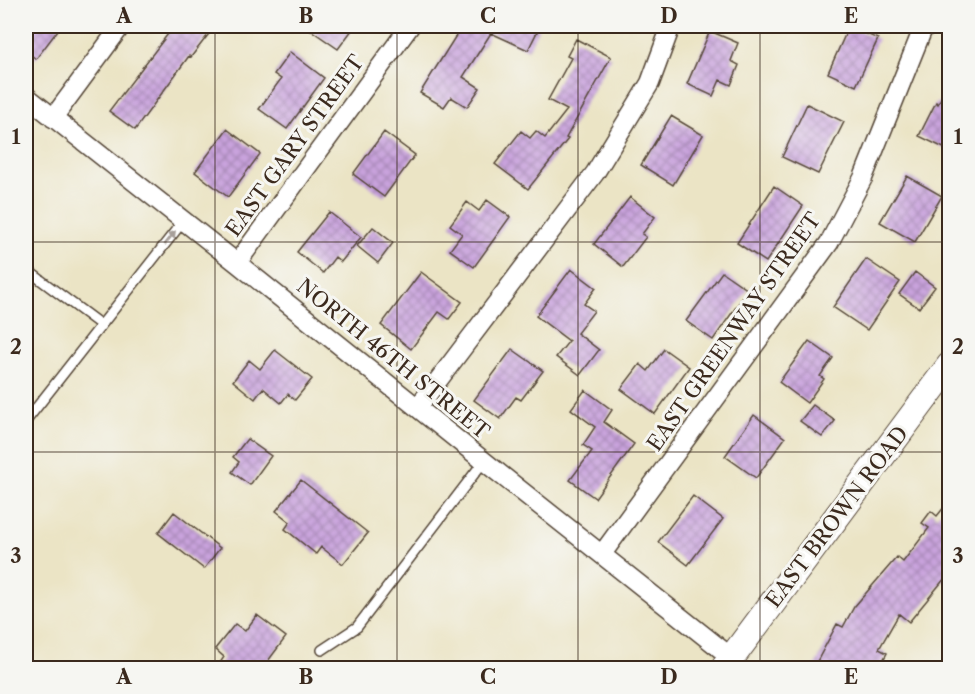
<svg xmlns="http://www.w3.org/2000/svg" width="975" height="694" viewBox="0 0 975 694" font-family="'Libre Caslon Text',serif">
<defs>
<pattern id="building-cross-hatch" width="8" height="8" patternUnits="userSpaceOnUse" patternTransform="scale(1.5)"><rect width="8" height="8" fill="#c9a3dd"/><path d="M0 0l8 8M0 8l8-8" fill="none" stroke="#a485b3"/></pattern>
</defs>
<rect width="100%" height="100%" fill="#f6f6f2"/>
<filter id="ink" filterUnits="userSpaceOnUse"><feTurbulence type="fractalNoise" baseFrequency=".0167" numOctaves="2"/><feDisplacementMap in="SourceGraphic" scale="12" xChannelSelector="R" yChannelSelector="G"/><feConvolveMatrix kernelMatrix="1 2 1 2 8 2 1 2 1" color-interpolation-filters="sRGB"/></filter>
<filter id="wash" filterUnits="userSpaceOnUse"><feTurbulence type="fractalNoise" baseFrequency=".008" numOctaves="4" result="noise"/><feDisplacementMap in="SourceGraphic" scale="24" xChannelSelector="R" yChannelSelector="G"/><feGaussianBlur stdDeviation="1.35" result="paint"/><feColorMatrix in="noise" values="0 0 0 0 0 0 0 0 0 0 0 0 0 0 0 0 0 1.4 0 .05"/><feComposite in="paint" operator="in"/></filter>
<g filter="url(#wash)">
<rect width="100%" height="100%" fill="#ebe4c5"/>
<g id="blocks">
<path fill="url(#building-cross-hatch)" d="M26,26H61L36,59L26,51Z
M174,26H215L191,57L189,56L135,130L109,111Z
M305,26H355L338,49Z
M462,26H540L528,50L491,33L463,77L480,88L467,107L451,97L444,107L420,93Z
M849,26L878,39L856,86L828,73Z
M710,31L738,43L731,61L739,65L731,85L720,80L713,96L687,84Z
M576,39L611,57L566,138L568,139L528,189L495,164L521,131L530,138L536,131L545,138L567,110L548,100L571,58L567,56Z
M290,52L324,78L287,129L259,109L281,79L274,74Z
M950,81V151L919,136L936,102L938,104Z
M807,104L844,122L818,174L782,157Z
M671,116L703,135L673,185L641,165Z
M227,129L260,154L228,197L195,172Z
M384,132L415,155L384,197L353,174Z
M907,176L942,196L915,242L880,222Z
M774,186L803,206L766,262L737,243Z
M630,197L655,217L642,234L646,237L623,267L594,244Z
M487,200L510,217L474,267L450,250L462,234L450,225L467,202L479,211Z
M329,212L361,237L341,262L335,257L323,273L297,252Z
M373,227L393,243L378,263L357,246Z
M866,259L900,282L867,330L833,307Z
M571,269L596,288L584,304L594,311L577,333L599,350L580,375L556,357L569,341L536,316Z
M421,272L462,302L449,319L439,312L411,349L381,325Z
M722,272L748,290L713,340L686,321Z
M915,272L935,287L919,308L899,294Z
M809,341L833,358L820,376L824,379L807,403L779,382Z
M512,349L543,371L521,400L516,397L500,419L474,400Z
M664,349L689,367L655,414L621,389L640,364L648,371Z
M275,350L312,379L295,400L288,394L281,403L263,388L255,399L233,381L249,360L260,369Z
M585,390L612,410L604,422L634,444L595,498L570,480L592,451L583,445L595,427L571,409Z
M813,405L835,421L822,437L800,421Z
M754,415L785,438L756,478L725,456Z
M247,439L271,456L250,485L232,472L239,462L233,457Z
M301,480L368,533L343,564L321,547L316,554L285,529L290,522L276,511Z
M693,496L723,519L688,565L658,542Z
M950,500V572L909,622L899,614L879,649L887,653L878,669H813L837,624L843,627L854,607L897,557L903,562L929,528L922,523L931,511L937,516Z
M174,512L220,548L204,569L158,533Z
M257,615L286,637L262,669H216L224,657L215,649L235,624L245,631Z"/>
</g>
</g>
<g filter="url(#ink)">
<use href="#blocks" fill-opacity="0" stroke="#554637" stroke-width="1.5"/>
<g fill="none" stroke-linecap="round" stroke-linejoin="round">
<defs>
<path id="service" d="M26,269L101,325
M26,421L184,220
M322,650L357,627L484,461"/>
<path id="minor" d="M26,96L237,263L490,466L732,658
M53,118L121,26
M237,263L410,26
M418,407L595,173L650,83L671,26
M602,554L829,243L863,178L924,26"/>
<path id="secondary" d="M724,668L950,365"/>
</defs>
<use href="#service" stroke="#554637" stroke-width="12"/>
<use href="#minor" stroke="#554637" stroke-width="21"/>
<use href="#secondary" stroke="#554637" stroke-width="28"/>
<use href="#service" stroke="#fff" stroke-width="9"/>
<use href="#minor" stroke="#fff" stroke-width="18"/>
<use href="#secondary" stroke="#fff" stroke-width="26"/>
</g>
<defs><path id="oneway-solid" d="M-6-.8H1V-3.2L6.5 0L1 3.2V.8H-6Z" transform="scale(1.5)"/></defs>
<use fill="#a79f9a" href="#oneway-solid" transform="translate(170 238) rotate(-52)"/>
</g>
<path fill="none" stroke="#3b2a1e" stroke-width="1.5" stroke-opacity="0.55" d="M215,26V668M397,26V668M578,26V668M760,26V668M26,242H950M26,452H950"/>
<g text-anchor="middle" stroke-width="6" stroke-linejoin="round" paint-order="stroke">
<g font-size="21" fill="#3b2a1e" stroke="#f6f6f2">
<text transform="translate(295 146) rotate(-54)" y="7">EAST GARY STREET</text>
<text transform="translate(734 332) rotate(-55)" y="7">EAST GREENWAY STREET</text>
<text transform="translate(393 359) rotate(39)" y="7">NORTH 46TH STREET</text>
<text transform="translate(837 517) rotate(-53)" y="7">EAST BROWN ROAD</text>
</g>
</g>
<rect width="975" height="694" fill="none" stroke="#f6f6f2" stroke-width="66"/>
<rect x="33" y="33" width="909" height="628" fill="none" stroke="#3b2a1e" stroke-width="2"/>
<g font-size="20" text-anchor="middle" font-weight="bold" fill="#3b2a1e">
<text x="124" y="23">A</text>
<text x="306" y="23">B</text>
<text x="488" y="23">C</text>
<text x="669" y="23">D</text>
<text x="851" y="23">E</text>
<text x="16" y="144">1</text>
<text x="958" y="144">1</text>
<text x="16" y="354">2</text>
<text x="958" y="354">2</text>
<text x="16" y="563">3</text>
<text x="958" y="563">3</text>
<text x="124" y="684">A</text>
<text x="306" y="684">B</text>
<text x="488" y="684">C</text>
<text x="669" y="684">D</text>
<text x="851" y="684">E</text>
</g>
</svg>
